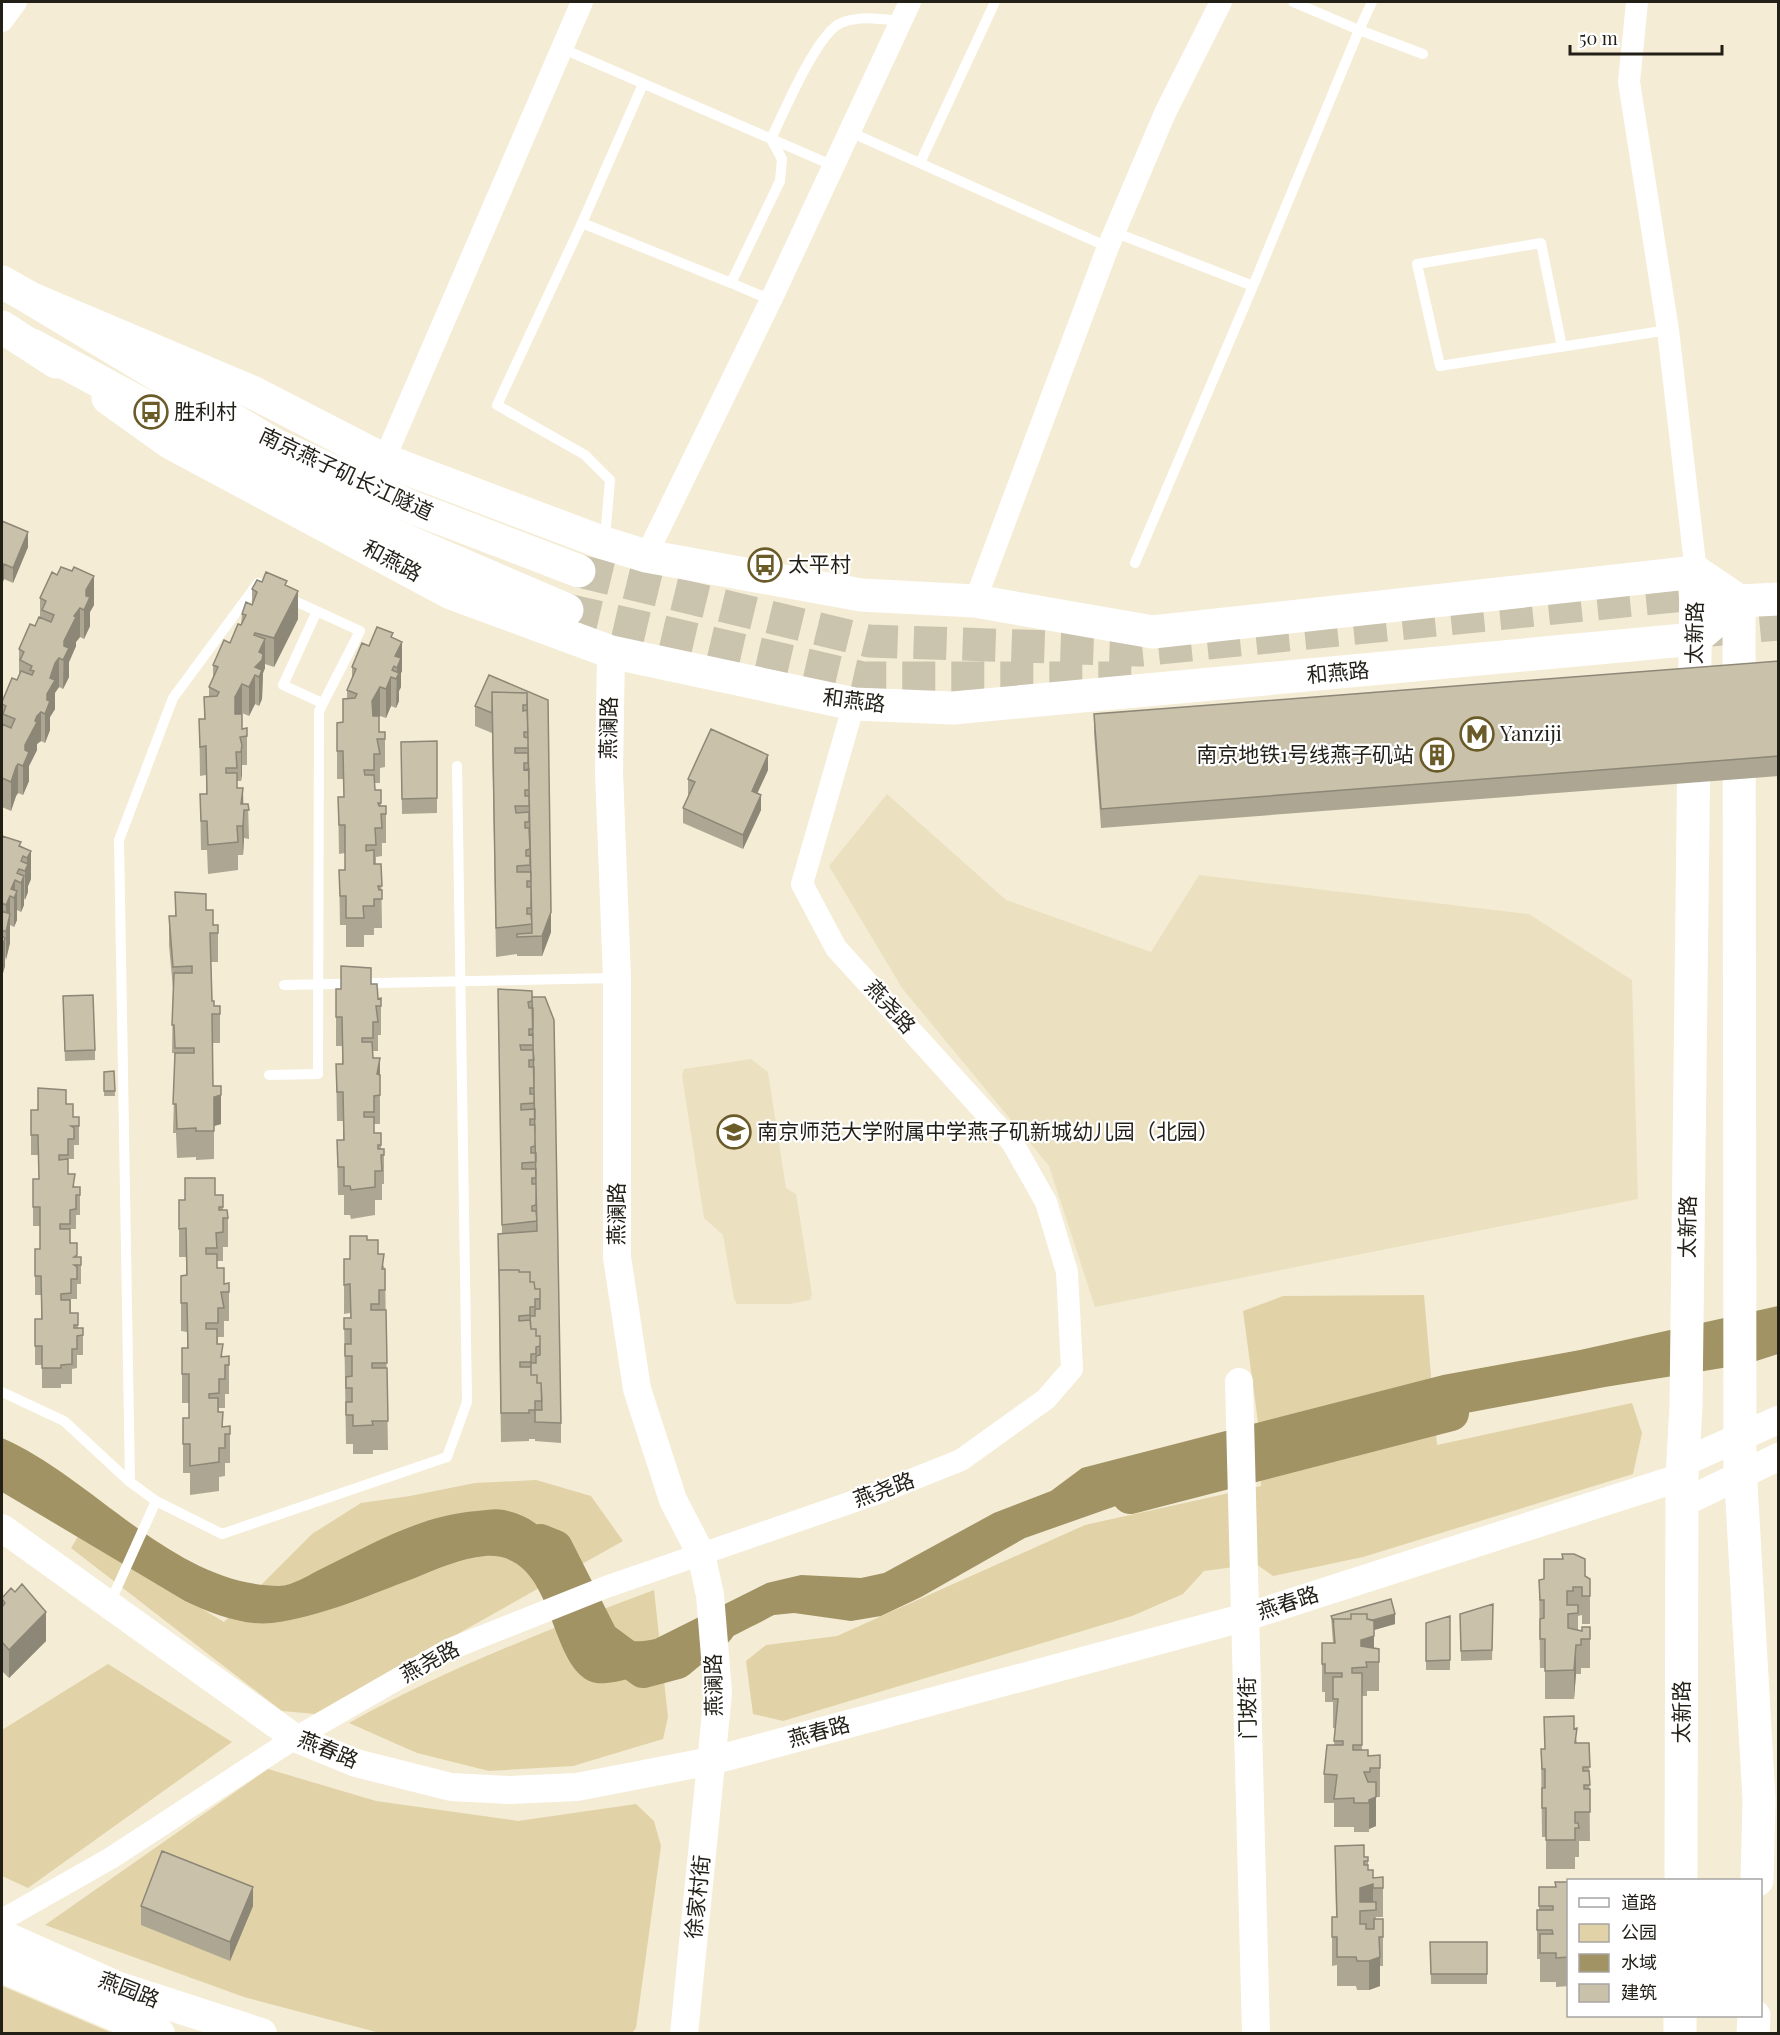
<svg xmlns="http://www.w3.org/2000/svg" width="1780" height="2035" viewBox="0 0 1780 2035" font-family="'Playfair Display','Noto Sans SC',serif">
<rect width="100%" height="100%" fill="#f4ecd4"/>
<path fill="#ebe1c1" d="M887,794L1006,900L1151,952L1199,875L1529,914L1632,980L1638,1199L1095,1307L1049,1166L902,988L829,866Z
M751,1059L768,1072L786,1188L796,1194L812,1294L810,1300L789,1304H737L734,1299L723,1235L704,1218L682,1076L684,1069Z"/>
<path fill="#e1d3a7" d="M1424,1295L1437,1445L1632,1403L1642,1433L1633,1474L1363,1557L1273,1576L1256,1564L1204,1571L1183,1594L1132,1616L783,1721L753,1714L746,1661L766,1645L837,1636L1085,1525L1261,1486L1258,1422L1243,1311L1283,1296Z
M536,1480L591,1496L623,1541L315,1714L282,1711L71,1548L79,1535L224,1622L312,1534L361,1503L410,1496L475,1483Z
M654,1590L668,1717L663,1739L573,1766L489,1771L417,1753L349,1723C445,1669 550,1629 654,1590Z
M108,1664L232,1742L28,1888L2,1876V1730Z
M268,1769L376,1801L518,1821L636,1804L654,1821L661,1846L636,2028L632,2033H380L244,1997L45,1925Z
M2,1986L112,2033H2Z"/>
<path fill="#a19364" d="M1778,1306V1354L1747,1364L1605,1387L1387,1428L1187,1481L1025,1538L921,1597L881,1616L851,1621L794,1613L774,1615C742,1632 623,1693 592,1682C546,1665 557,1551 485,1556C461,1558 437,1569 415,1578C369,1595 321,1617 272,1623C242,1626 211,1613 185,1601L2,1492V1438C93,1477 173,1585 279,1586C293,1586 312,1573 325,1567C374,1543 422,1515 477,1511C486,1510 496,1508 504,1510C556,1521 562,1560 579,1602C582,1608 584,1619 588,1623C604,1642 634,1644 655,1639L767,1583L801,1575L861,1578L884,1573L994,1513L1051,1491L1082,1468L1443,1375L1580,1350Z"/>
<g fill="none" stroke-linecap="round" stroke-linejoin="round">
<path stroke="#a19364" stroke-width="36" d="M1130,1496L1451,1413
M540,1542L555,1548L601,1639L643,1670L677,1661L717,1628"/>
<path stroke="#cac3ae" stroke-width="33" stroke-dasharray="33 16" stroke-linecap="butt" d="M579,571L869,641L1140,650L1723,591
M567,610L863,678H1140
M1711,630L1778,624"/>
<path stroke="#fff" stroke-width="10" d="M1372,2L1359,30L1423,54
M561,48L834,166
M643,84L582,223L731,283
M850,132L1108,247
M920,163L995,2
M582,223L497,405L585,455L610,480L605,538
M1114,232L1253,286L1359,30L1293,2
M771,300L731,283L780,181L782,159L771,139C783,114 817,33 841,23C860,15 880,19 901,21
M1562,347L1541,243L1417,264L1440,366L1668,330
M1135,563L1253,286
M317,611L283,685L322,703
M284,985L616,978
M269,1075L318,1074L319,711L360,631L284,596
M2,1392L64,1421L130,1482L156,1501L222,1534L447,1457L467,1402L457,766
M130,1482L119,840L173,698L258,583L262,585
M110,1603L156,1501"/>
<path stroke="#fff" stroke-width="22" d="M1637,2L1629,82L1668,330L1696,572
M2,21L16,2
M384,460L582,2
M646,556L771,300L910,2
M975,601L1108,247L1165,113L1221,2
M2,1920L111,1858L295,1738L448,1650L606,1587L881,1492L961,1460L1046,1399L1072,1369L1067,1272L1046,1202L1012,1142L836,948L802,884L854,704"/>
<path stroke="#fff" stroke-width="28" d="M611,652L609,772L617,978V1257L637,1389L673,1500L701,1554L710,1595L718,1693L684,2034
M1239,1382L1256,2034
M1682,1463L1778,1420
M1683,1503L1778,1457
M2,1528L295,1738L356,1763L451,1787L510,1790L577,1787L711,1761L1246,1617L1682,1477"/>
<path stroke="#fff" stroke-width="32" d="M2,1936L119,1988L261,2034
M2,1967L159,2034"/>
<path stroke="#fff" stroke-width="33" d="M2,282L32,299L252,392L384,460L604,543L646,556L861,595L975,601L1153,632L1696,572L1739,601
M2,327L56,362
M108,398L171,443L451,593L611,652L854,704L953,708L1695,639L1739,601L1778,599
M1739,601L1740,1466L1759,1800L1757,1880
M1681,1880L1682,1477L1686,1406L1696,572
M1680,2034V2016
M1753,2034L1754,2016"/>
<path stroke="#fff" stroke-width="33" d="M32,299L273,444L414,508L579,571
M32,345L258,467L395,536L567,610"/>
</g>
<path fill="#ada692" d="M2,521L28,547L13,583L4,579L2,584Z
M262,582L287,586L298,619L274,667L265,664V668L263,673L262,699L259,706L255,704L249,716L242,713V729L247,728V765H242V774L241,781H237V788L243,804H248L249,839L244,838L243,855H238V870L208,874L207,850H201L200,794H206V775L200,776L199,719H204V697H209V687L213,678V665L230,643L241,625L242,614L252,604V589Z
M40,598L94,605L90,612V626L84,639L80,637L76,642V646L69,662V677L63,689L59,687L55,692V709L50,717V730L45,743L41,741L37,744V750L29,766V781L23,795L18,793L16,796L11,811L2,807V702L17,680L19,676V649L40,618Z
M393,638L402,671L401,673V687L399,691V701L396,708L391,706L386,718L380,716L379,717V732H385V767L380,768V783H374L375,790H381V806H386V843H382V856L376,857V864H381L382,928H374V935H364V947H346V925H340L339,870H345V853L339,854L338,797H344L343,779H337V723L343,722L347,698V690L352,679V667L369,646Z
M1779,661V776L1101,828L1094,733V714Z
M548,700L551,932L542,956H517V954L496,957L492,733L475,726V706Z
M437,741V813L402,814L401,742Z
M768,770L757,793L761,810L743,849L683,823V808L689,795L688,794V779Z
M2,836L31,851V879L28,886V892L24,900V905L21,912L17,910V920L14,927L10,925V943L5,960V966L3,973L2,972Z
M175,892L206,910L213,925H218V962H211L212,1001L214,1006H220V1043H213V1086L221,1124L214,1126V1159L196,1160V1157L177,1158L176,1133H173L175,1062L174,1053H172L173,989L169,945V916H175Z
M371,984L378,999L381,998V1035H378V1051H373V1058H380V1124H374V1133H381V1149H384V1184H382V1200H375V1215L351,1219L350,1215H344V1195H338L337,1140H343V1121H337L336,1064H342V1046H336V989H341Z
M498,989L532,991L561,1423V1443L535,1441V1439H529V1441L501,1442L498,1234H502Z
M63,996L95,1050V1060L65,1061Z
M114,1071L115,1096H104V1072Z
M66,1104L73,1117H79V1145H74V1159H68V1174L75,1187H80V1215H76V1229H70V1243L77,1257H81V1284H77V1299H71V1313H78V1328H83V1355H77V1368L72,1369V1384H61V1388H42V1365H35V1319H41V1295H35V1249H40V1226H33V1179H39L38,1155H31V1110H38Z
M215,1195H223V1210L228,1218V1247H223V1261H217V1268L224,1284L229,1283V1321H224V1337H218V1344L223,1357L229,1356V1394H225V1408H219V1412L223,1426H230V1463H225V1476L219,1477V1491L190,1495V1473H183V1418H189V1403H182V1348H187V1332L181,1331V1276L186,1275V1257H179V1200H185Z
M367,1240L378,1254L385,1269L388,1450H373V1454H353V1444H346L344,1318H350V1313L344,1314V1259H350Z
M1562,1554L1585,1576L1590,1579V1624H1582V1615L1578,1616V1631H1582L1590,1627V1668H1581V1674H1576L1574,1699H1545V1668H1540L1539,1580L1544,1579L1562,1559Z
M2,1598L46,1641L9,1678L2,1671V1680Z
M1460,1614H1493L1492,1660L1461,1661Z
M1331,1616L1395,1624L1374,1630V1649H1379V1691H1367V1696H1362V1750L1368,1756L1380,1755V1797H1376V1826L1369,1829V1832H1354V1827H1334V1803H1324V1774L1334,1745L1335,1728H1333V1702H1325V1692H1322V1643H1333Z
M1450,1616V1670H1426V1623Z
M1574,1729L1577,1743H1589L1590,1841H1579V1857H1575V1869H1546V1837H1542L1541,1749H1545Z
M1335,1846L1364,1857H1368V1870L1373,1878L1383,1877V1917H1376V1919H1383V1966H1380V1986L1369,1990H1357L1356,1986H1337V1965L1332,1966V1917H1336Z
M1569,1882V1986L1556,1987V1982H1540V1959H1537V1930L1539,1910V1887H1556Z
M141,1906H253L230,1961L141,1925Z
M1430,1942H1487V1984H1431Z"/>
<path fill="#8d8777" d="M28,532V547L13,583V568Z
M4,564V579L2,584V569Z
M94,576V605L90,612V626L84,639V610L86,590Z
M298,591V619L274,667V638Z
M80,608V637L76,642V646L69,662V677L63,689L64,641L74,616Z
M265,639V668L263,673L262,699L259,706V677L255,667L259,652Z
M402,642V671L401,673V687L399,691V701L396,708L397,668L395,656Z
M59,658V687L55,693V709L50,717V730L45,743V714L47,694L50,678L55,663Z
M255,675V704L249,716V687Z
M391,677V706L386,718V689Z
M242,684V713L235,726V697Z
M380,687V716L372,730V701Z
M41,712V741L37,744V750L29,766V781L23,795V766L25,745L37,716Z
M242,745V774L241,781V752Z
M768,755V770L752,805V791Z
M18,764V793L16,796L11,811V782L16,767Z
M243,788L244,838L243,855L241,804Z
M761,795V810L743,849V835Z
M31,851V879L28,886V892L25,900V871L27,865V858Z
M24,876V905L21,912V883Z
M15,880V895L17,891V920L14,927V898L11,889Z
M10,896V943L6,960V905Z
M551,912V932L542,956V936Z
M5,938V966L3,973V944Z
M380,1058V1087L377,1074Z
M221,1095V1124L214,1126V1097Z
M46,1612V1641L9,1678V1650Z
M1395,1614V1624L1336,1641V1631Z
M1374,1636V1662H1366L1361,1667V1640Z
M1576,1645V1674L1574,1699V1670Z
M1376,1797V1826L1369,1829V1800Z
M1373,1884V1910L1360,1911V1888Z
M253,1887V1906L230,1961V1942Z
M1380,1957V1986L1369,1990V1961Z"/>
<path fill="#c9c1aa" stroke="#8d8777" stroke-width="1.5" d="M2,521L28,532L13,568L4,564L2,569Z
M61,567L72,571L74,567L94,576L86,590V596L90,597L84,610L80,608L74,616L76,617L64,641V646L69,648L63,660L59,658L55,663L50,678L55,680L47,694V700L50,701L45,714L41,712L37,716L35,721L37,722L25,745V750L29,752L23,766L18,764L16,767L11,782L2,778V724L11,728L15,719L3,714L6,706L2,704V702L12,678L17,680L21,671L32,675L34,671L30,670L32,666L20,660L24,652L19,649L30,624L35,626L39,617L51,622L54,615L42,610L46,601L40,598L52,572L57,575Z
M266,572L287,581L285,585L298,591L274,638L255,633L254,635L265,639L259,652L263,654L262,660L255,667L262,670L259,677L255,675L249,687L242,684L235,697V714H242V729L247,728V736L240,737L242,745L241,752H236L237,768H226V773H237V788H243L241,804H248L249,810H244L243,826H237L238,842L208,845L207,821H201L200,794H207L206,746L200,747L199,719H205L204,697L217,696L219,692L209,687L218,667L213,665L224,640L230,643L238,624L241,625L246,615L242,614L246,602L252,605L257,592L252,589L257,580L262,582Z
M377,627L393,633L391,637L402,642L395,656L401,658L397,668L394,666L392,670L399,673L396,679L391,677L386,689L380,687L372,701L373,716H379V732H385V739H377L380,754H374V770H364L365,775H374L375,790H381V803H378L379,806H386V814H381L382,828H375L376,845H366V851L374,850V864H381L382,886H378L379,890H382V899H374V906H363L364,918H346V896H340L339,870H345V825H339L338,797H344L343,751H337V723L343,722V699L355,698L357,694L347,690L356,669L352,667L362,643L369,646Z
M1779,661V756L1101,809L1094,714Z
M489,675L548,700L551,912L542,936L517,937V934L532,933L527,693L492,692V713L475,706Z
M492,692L527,693V705H523V711L527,710L528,732H524V737L528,738V748H515V753H528V763H524V770L529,769V790H525V796H529V806H515L516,813L529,812V822H525V828H529L530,849L526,850V856H530V865L517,866V872H531V881H527V887H531V908H527V914H531L532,924L496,928Z
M711,729L768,755L752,791L761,795L743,835L683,808L695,782L688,779Z
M437,741V798L402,799L401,742Z
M2,836L21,842L19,846L31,851L27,858L23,856L21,861L28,864L25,871L19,869L17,873L24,876L21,883L15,880L11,889L17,891L14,898L10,896L6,905L2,903Z
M175,892L206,894V910H213V925H218V933H210L212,1001H214V1006H220V1014H212L213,1086H221V1095L214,1097V1131H196V1128L177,1129L176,1104H173L175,1053H194V1048H175L174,1025H172L174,973H192V966L173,967L169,916H176Z
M2,911L10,914L6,932L2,930Z
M2,936L5,938L3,944L2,943Z
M341,966L371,968V984H377L378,999L381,998V1006H376L378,1022H373V1038H362V1042H372L373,1058H380L377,1074L380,1075V1095L374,1096V1112H364V1117H374V1133H381V1145H378V1149H384V1155H381L382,1171H375V1187L351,1190L350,1186H344V1167H338L337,1140H344L343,1092H337L336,1064H343L342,1017H336V989H341Z
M498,989L532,991V1001L528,1002L529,1008H533V1029H529V1035L533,1034V1045H520L521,1050H533L534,1060H529V1067H534V1088H530V1094H534V1103L521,1104V1110L535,1109V1119H530V1125H535V1146L531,1147V1153H536V1162L522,1163V1169H536V1178H532V1184H536V1205L532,1206V1211H536L537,1221L502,1225Z
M93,995L95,1050L65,1051L63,996Z
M532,997H545L554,1020L561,1423L535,1422V1410H542L541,1383H537V1375H531V1363H536V1356L540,1355V1336H536V1329H531L530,1316H535V1309H540V1289H535L534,1282H530V1272H519V1270H499V1279L498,1234L537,1231Z
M114,1071L115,1091H104V1072Z
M38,1088L66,1090V1104H73V1117H79V1126H71L74,1128V1139H68V1155H59V1160L68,1159V1174H75L73,1187H80V1195H76V1209L70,1210V1224H60V1229H70V1243H77V1255L74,1257H81V1265H74L77,1267V1279H71V1293L61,1294V1300H70V1313H78V1325H74V1328H83V1335L77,1336V1349H72V1364L61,1365V1368H42V1346H35V1319H42L41,1276H35V1249H40V1207H33V1179H39L38,1135H31V1110H38Z
M185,1178H215V1195H223V1207H219V1210H227L228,1218H223V1232L216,1233L217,1248H206V1254H217V1268H224V1284L229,1283V1292H221L224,1308H218V1323H206V1329H217V1344H223L221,1357L229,1356V1365H225V1379H219V1393L209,1394V1398H218V1412H223L222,1427L230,1426V1434H225V1448H219V1462L190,1466V1444H183V1418H189V1374H182V1348H188L187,1303H181V1276L187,1275L186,1228L179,1229V1200H185Z
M350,1236H367V1240H378V1254H384L382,1269H385V1290H379V1304H371V1310H386L387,1363H372V1368H387L388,1421H372L373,1425L353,1426V1415H346V1402H352V1388H346V1377L352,1376V1356H345V1344H351V1329H344V1318H351L350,1284L344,1285V1259H350Z
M499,1270H519V1272H530V1282H534L535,1289H540V1299H535V1307H530V1315L519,1316V1321L530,1320L531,1329H536V1336H540V1346L536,1347V1354H531V1362H520V1367H531V1375H537V1383H541L542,1401H535V1410H529V1413H501Z
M1562,1554H1574L1585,1559V1576L1590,1579V1596H1582V1587H1573V1591H1567V1605H1578V1613L1568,1614V1628L1582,1631V1627H1590V1639H1581V1645H1576L1574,1670L1545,1671V1639H1540V1619L1544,1618V1600H1540L1539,1580L1544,1579V1559H1563Z
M22,1584L46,1612L9,1650L2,1642V1607L5,1603L2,1599V1598L11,1588L15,1592Z
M1391,1599L1395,1614L1373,1620L1367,1619V1614H1351V1619H1333L1334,1623L1331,1616Z
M1493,1604L1492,1650L1461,1651L1460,1614Z
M1351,1614H1367V1619L1374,1621V1636L1361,1640V1646L1379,1649V1662H1366L1367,1667L1352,1668V1673H1362V1745H1353V1750H1368V1756L1380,1755V1768H1370V1772H1364L1368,1782H1376V1797L1369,1800V1803H1354V1798L1334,1799L1337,1775L1324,1774L1327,1745H1343V1741H1334L1338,1699H1333V1677H1342V1673H1325V1664H1322V1643H1335L1333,1619H1351Z
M1450,1616V1660L1426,1661V1623Z
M1574,1716V1729L1577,1728L1575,1743H1589L1590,1767H1583V1771H1589L1590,1785H1584V1789H1590V1812H1575V1823H1578L1579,1828H1575V1840H1546V1808H1542V1788H1545V1769H1542L1541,1749H1545L1544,1717Z
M1364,1845V1857H1368V1861H1364V1865H1368V1870H1373V1878L1383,1877V1888H1373V1884L1360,1888V1902H1376V1910L1360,1911V1924H1366V1929H1374V1919H1383V1937H1379L1380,1957L1369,1961H1357L1356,1957H1337V1937H1332V1917H1337L1335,1846Z
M162,1851L253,1887L230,1942L141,1906Z
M1555,1882H1569V1957L1556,1958V1953H1540V1934H1553L1552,1930H1537V1910H1553V1906H1539V1887H1556Z
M1430,1942H1487V1974H1431Z"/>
<defs>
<symbol id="bus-ring" viewBox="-11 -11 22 22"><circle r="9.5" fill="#fff" stroke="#6a5b28" stroke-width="1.5"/><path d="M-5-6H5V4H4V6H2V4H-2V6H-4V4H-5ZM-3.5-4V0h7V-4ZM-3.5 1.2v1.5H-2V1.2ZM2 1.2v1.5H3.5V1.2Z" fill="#6a5b28"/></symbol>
<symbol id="metro-ring" viewBox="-11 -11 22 22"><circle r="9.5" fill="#fff" stroke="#6a5b28" stroke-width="1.5"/><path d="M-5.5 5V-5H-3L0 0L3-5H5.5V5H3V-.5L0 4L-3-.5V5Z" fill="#6a5b28"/></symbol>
<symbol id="building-ring" viewBox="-11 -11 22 22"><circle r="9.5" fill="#fff" stroke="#6a5b28" stroke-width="1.5"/><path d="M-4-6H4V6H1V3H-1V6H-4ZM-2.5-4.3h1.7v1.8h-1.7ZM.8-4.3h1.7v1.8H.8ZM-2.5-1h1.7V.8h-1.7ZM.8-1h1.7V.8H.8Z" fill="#6a5b28"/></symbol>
<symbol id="school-ring" viewBox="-11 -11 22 22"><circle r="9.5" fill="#fff" stroke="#6a5b28" stroke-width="1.5"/><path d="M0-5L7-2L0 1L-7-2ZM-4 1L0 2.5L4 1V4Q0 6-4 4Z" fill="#6a5b28"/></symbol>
</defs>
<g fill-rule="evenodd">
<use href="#bus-ring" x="132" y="393" width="38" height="38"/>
<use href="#bus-ring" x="746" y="546" width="38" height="38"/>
<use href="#metro-ring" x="1458" y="715" width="38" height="38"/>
<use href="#building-ring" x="1418" y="736" width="38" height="38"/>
<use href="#school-ring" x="715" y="1113" width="38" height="38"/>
</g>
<g text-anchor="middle" stroke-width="4.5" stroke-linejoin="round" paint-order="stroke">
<g font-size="21" fill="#221f17" stroke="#fff" text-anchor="start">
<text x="174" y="419">胜利村</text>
<text x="788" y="572">太平村</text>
<text x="1500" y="741">Yanziji</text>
<text x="1414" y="762" text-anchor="end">南京地铁1号线燕子矶站</text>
<text x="757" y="1139">南京师范大学附属中学燕子矶新城幼儿园（北园）</text>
</g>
<g font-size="21" fill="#221f17" stroke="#fff">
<text transform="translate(346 474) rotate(25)" y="7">南京燕子矶长江隧道</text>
<text transform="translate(392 561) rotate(28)" y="7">和燕路</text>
<text transform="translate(1695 633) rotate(-89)" y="7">太新路</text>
<text transform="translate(1338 673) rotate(-5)" y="7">和燕路</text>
<text transform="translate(854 701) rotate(7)" y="7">和燕路</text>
<text transform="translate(609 728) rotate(-89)" y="7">燕澜路</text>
<text transform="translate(890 1007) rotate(48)" y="7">燕尧路</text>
<text transform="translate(617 1214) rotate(-90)" y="7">燕澜路</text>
<text transform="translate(1688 1227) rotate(-89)" y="7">太新路</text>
<text transform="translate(884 1490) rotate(-20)" y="7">燕尧路</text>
<text transform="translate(1288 1603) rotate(-18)" y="7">燕春路</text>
<text transform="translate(430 1662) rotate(-28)" y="7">燕尧路</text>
<text transform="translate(714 1685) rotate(-91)" y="7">燕澜路</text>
<text transform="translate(1248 1708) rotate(-91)" y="7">门坡街</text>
<text transform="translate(1682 1712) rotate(-90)" y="7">太新路</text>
<text transform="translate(819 1732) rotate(-15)" y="7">燕春路</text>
<text transform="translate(328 1750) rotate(22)" y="7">燕春路</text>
<text transform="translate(698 1897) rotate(-84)" y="7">徐家村街</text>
<text transform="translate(129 1990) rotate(21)" y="7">燕园路</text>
</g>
</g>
<rect width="1780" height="2035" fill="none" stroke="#221f17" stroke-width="6"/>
<rect x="1567" y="1879" width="195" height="138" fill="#ffffff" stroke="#a7a5a2" stroke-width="1.5"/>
<rect x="1579" y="1898" width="30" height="9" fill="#ffffff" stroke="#a7a5a2" stroke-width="1.5"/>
<text x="1621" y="1909" font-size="18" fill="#221f17">道路</text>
<rect x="1579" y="1924" width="30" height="18" fill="#e1d3a7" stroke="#a7a5a2" stroke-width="1.5"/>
<text x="1621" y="1939" font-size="18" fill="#221f17">公园</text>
<rect x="1579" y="1954" width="30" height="18" fill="#a19364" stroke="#a7a5a2" stroke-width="1.5"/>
<text x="1621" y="1969" font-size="18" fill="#221f17">水域</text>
<rect x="1579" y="1984" width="30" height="18" fill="#c9c1aa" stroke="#a7a5a2" stroke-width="1.5"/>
<text x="1621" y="1999" font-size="18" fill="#221f17">建筑</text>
<path d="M1570 45v9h152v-9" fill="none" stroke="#221f17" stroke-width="3"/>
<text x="1579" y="45" font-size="18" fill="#221f17" stroke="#ffffff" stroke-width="4.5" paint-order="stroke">50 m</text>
</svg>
